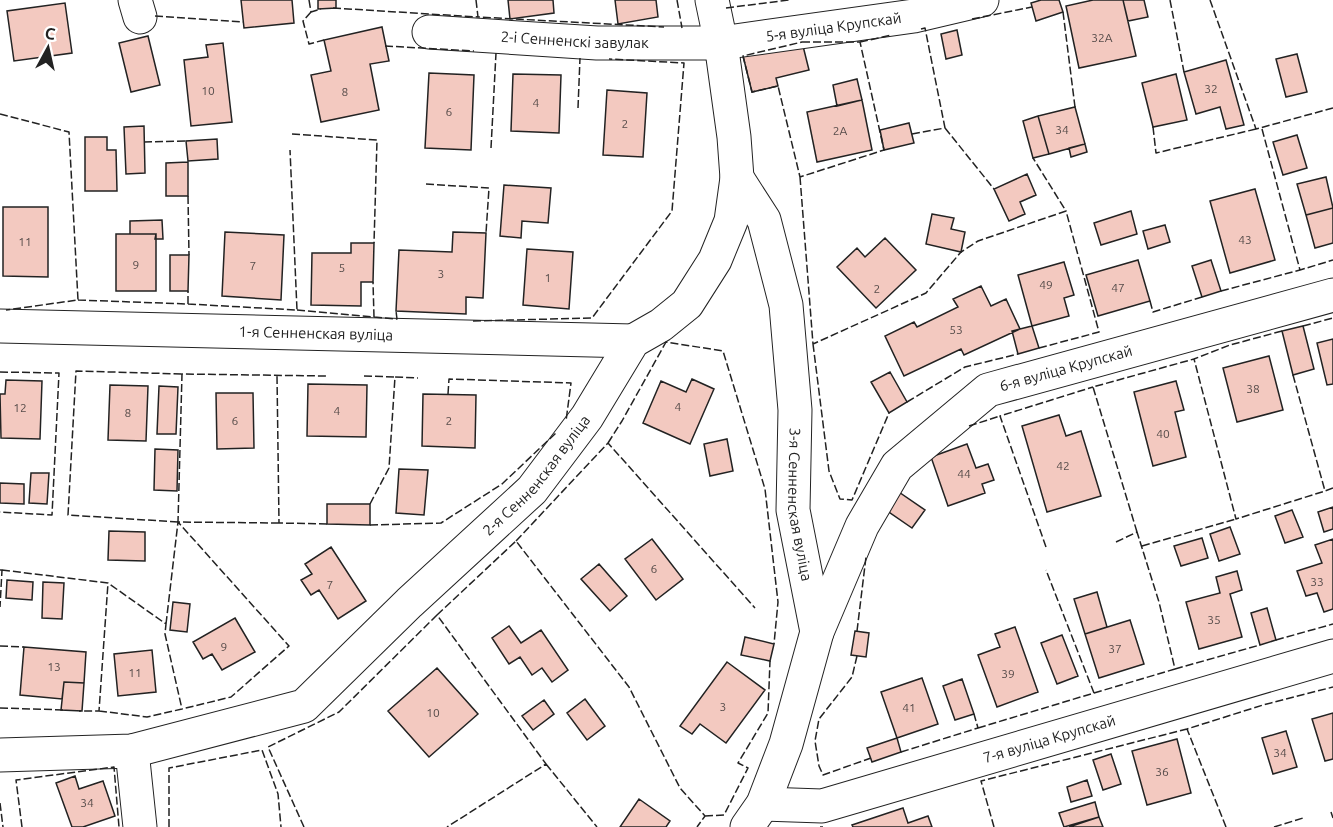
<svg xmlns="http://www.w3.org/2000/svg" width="1333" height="827" viewBox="0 0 1333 827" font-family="Ubuntu,sans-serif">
<rect width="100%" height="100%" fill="#fff"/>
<path fill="#f3c9c0" stroke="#222" stroke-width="1.5" d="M241,0H292L294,23L244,28Z
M318,0H336V8L318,9Z
M508,0H553L554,13L510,19Z
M615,0H656L658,17L618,24Z
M1041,0H1059L1063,12L1036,21L1031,3Z
M1093,0H1123L1136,56L1079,68L1066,6Z
M1123,0H1144L1148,17L1128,21Z
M65,3L72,53L14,61L7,11Z
M382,27L389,61L370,64L379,110L321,122L311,75L331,71L324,40Z
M957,30L962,55L946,59L941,34Z
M148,36L160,85L131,92L119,43Z
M802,42L809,70L776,78L778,86L752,92L743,56Z
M223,43L232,122L191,126L184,60L208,57L206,45Z
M1297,54L1307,92L1286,97L1276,59Z
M1226,60L1244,125L1226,129L1220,107L1196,114L1184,72Z
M429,73L474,75L471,150L425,148Z
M513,74L561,75L559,133L511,131Z
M1176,74L1187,120L1153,127L1142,83Z
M857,79L862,100L837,106L833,85Z
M607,90L647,93L643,157L603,155Z
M862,100L872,150L817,162L807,112Z
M1075,107L1085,144L1049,154L1038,116Z
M1038,116L1049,154L1033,158L1023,121Z
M909,123L914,143L884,150L880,130Z
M144,126L145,173L126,174L124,127Z
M1297,135L1307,168L1283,175L1273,142Z
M85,137H107V150H116L117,191H85Z
M217,139L218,159L188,161L186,141Z
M1085,144L1087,152L1071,157L1069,148Z
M188,162V196H166V163Z
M1027,174L1036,195L1020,202L1025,214L1009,221L994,189Z
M1326,177L1333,208L1306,215L1297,184Z
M504,185L551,188L548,223L522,221L521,238L500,236Z
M1255,189L1275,260L1230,273L1210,201Z
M3,207H48V277L3,276Z
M1333,208V243L1315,248L1306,215Z
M1131,211L1137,234L1101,245L1094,223Z
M932,214L954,218L951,229L965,232L961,252L926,244Z
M162,220L163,239H155L156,234H130V221Z
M1165,225L1170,242L1148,249L1143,231Z
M225,232L284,235L281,300L222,296Z
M453,232L486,233L483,298L466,297V314L396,311L399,250L452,252Z
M116,234H156V291H116Z
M885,238L916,270L876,308L837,267L857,248L865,257Z
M351,243H374L373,282H361V306L311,305L312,253H351Z
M527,249L573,252L569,309L523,305Z
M170,255H189L188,291H170Z
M1138,260L1150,301L1098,316L1086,275Z
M1211,260L1221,291L1202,297L1192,266Z
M1064,262L1074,295L1064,298L1069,316L1032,326L1018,275Z
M981,286L991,306L1006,299L1020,329L964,355L961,349L904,376L885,336L914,322L917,327L958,307L953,299Z
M1032,326L1039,348L1018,354L1012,331Z
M1303,326L1314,369L1293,375L1282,331Z
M1333,339V384L1327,385L1317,343Z
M1269,356L1283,410L1237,422L1223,368Z
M890,372L907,402L889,413L871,382Z
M692,379L714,389L690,444L643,423L661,381L686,392Z
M6,380L42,381L40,439L1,438L0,394H5Z
M1176,381L1184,410L1175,412L1186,457L1153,466L1134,392Z
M308,384L367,385L366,437L307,436Z
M110,385L148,386L146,441L108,440Z
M159,386L178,387L176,434H157Z
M216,393H253L254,448L217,449Z
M423,394L476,395L475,448L422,446Z
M1059,415L1066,436L1081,431L1101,496L1047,512L1022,426Z
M727,439L733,471L710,476L704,444Z
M967,444L976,468L988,464L994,480L982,484L985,493L948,506L931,457Z
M155,449L178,450L177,491L154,490Z
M399,469L428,470L424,515L396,513Z
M31,473H49L47,504L29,503Z
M0,483L24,484V504L0,503Z
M893,488L925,510L912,528L880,506Z
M327,504H370V525L327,524Z
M1333,507V529L1324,532L1318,512Z
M1292,510L1303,537L1285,543L1275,516Z
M1230,527L1240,554L1219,561L1210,534Z
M109,531L145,532V561L108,560Z
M1202,538L1208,558L1181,566L1174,546Z
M652,539L683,579L656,600L625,559Z
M1333,539V609L1324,612L1317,593L1306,596L1297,571L1322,563L1315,545Z
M331,547L366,601L338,619L319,590L311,595L301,580L312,574L305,564Z
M599,564L627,596L610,611L581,579Z
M1237,571L1242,590L1230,594L1242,637L1199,649L1186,602L1220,593L1216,577Z
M7,580L33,582L32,600L6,598Z
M43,582L64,583L62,619L42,618Z
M1097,592L1107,627L1085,634L1074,599Z
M173,602L190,604L187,632L170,630Z
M1267,608L1276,640L1260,645L1251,613Z
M235,618L255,652L222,670L212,654L203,659L193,642Z
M1130,620L1144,664L1099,678L1085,634Z
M509,626L521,643L541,630L568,670L552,682L542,668L532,675L520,657L509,664L492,638Z
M1015,627L1038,692L997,707L978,655L1000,647L995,634Z
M855,631L869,633L866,657L851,655Z
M1062,635L1078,676L1057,684L1041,643Z
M745,637L774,644L770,661L741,655Z
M24,647L86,652L84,683L64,682L62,699L20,695Z
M152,650L156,692L118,696L114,654Z
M727,662L765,690L726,743L700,724L692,734L680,726Z
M437,668L478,714L429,757L388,711Z
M922,678L938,724L897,738L881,692Z
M962,679L974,714L955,720L943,686Z
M64,682L84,683L82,711L61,710Z
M585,699L605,726L587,740L567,713Z
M544,700L554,714L533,730L522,716Z
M1333,713V759L1325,761L1312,719Z
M1286,731L1297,767L1273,774L1262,738Z
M897,738L901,752L872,762L867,748Z
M1177,739L1191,793L1147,805L1132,751Z
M1111,754L1121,784L1103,790L1093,760Z
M75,776L79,789L103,781L115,816L83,827H72L56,783Z
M1087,780L1092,796L1071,802L1067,787Z
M639,799L670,821L666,827H620Z
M1095,802L1099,817L1064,827L1059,813Z
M903,808L908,823L928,816L932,827H853L852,825Z
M1099,817L1103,827H1069Z"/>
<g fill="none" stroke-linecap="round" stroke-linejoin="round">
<defs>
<g id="minor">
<path d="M135,0L140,17"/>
<path id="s1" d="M429,32L597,43H721L914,16L982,0"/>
<path id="s2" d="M737,178L764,220L786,305L795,410L793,510L817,632L786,744L763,804L747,827"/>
<path id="s3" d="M0,326L633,341"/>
<path id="s4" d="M817,632L862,526L897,466L988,390L1333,295"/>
<path d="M132,751L140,827"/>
<path id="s5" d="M0,755L132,751L304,706L409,603L532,490L587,417L633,341L661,325L687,304L715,260L731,221L737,178L734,137L721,43L712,0"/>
<path id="s6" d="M763,804L822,806L1333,656"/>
</g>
</defs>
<use href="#minor" stroke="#222" stroke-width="35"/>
<use href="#minor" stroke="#fff" stroke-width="33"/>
<path stroke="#222" stroke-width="1.5" stroke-dasharray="8 3" stroke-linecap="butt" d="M309,0L311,12L321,9
M476,0L478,17L664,27
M677,0L682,28
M1170,0L1184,72
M1210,0L1256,129L1333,108
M333,8L478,17
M726,8L789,0
M311,12L303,21L309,44L324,40
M1063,12L1075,107
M155,16L243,22
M972,19L1032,7
M802,42H860L884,150L800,177L778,86L752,92L743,56Z
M860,42L892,35
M385,46L474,51
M578,108L580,58
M0,114L69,132L78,300L6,310
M1153,127L1156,153L1256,129
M945,128L994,189
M1262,129L1300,270L1333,260
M292,134L377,140L374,243
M912,134L945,128L925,28L921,29
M144,142L186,141
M491,148L496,53
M800,177L813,344L926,293L961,252L978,241L1066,211L1033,158
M426,184L489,188L486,233
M188,196L189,255
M1221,291L1300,270
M78,300L188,304V291
M1150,301L1153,312L1202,297
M188,304L297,310L290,150
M297,310L374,317L373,282
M374,317L397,319L396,311
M473,321L592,318L672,211L684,63L609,59
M1303,326L1333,318
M1282,331L1230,345L1194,359L1236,519L1325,491
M813,344L829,471L840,499L852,500L889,413
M1039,348L1099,332L1066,211
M0,372L59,373L52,515L0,512
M1293,375L1325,491L1333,488
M277,376L279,523L327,524
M364,376L395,377
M448,394L449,379L571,383L566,421
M907,402L965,367L1018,354
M969,426L1000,416
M608,443L622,421L666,342L723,351L765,489L778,602L774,644
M370,504L389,468L395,377L418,378
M178,522L68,515L76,371L182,374
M279,523L178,522L182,374L326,376
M370,525L441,523L502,484L557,432
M1137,532L1093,387L1194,359
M516,541L608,443L755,608
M1142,546L1236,519
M1046,547L1000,416L1093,387
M0,570H2L0,607
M2,570L108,583L99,711H79
M437,615L516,541L629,687L680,788L705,816L697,827
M166,624L178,522L289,646L231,697L182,709
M857,631L866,557
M1276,640L1333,624
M0,646L24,647
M857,656L852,677L819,719L815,741L819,766L823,775L871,758
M1175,669L1260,645
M1094,693L1175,669L1159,602L1137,532L1116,542
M0,708L64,710
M99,711L147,717L182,709L165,634L166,624L108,583
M978,728L1094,693L1046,570
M901,752L978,728L974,714
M546,764L597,827
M0,803L3,827
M1331,812L1333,818
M705,816L724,815L748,768L738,763L768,713L770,661
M22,827L16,780L114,767L119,827
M169,827V768L262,750L278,794L281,827
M304,827L268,747L339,712L437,615L546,764L447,827
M820,827H823
M994,827L981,781L1187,729
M1226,827L1187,729L1263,705L1333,687
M1274,827L1303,818"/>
</g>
<g text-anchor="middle" stroke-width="4.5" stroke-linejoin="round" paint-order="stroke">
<g font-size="12" fill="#564c4a">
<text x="1102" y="42">32А</text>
<text x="1211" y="93">32</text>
<text x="208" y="95">10</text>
<text x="345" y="96">8</text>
<text x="536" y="107">4</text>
<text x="449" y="116">6</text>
<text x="625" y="128">2</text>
<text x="1062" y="134">34</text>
<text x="840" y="135">2А</text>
<text x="1245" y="244">43</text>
<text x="25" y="246">11</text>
<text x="136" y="269">9</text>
<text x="253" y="270">7</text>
<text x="342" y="272">5</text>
<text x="441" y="278">3</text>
<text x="548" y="282">1</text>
<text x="1046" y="289">49</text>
<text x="1118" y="292">47</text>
<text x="877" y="293">2</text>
<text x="956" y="334">53</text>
<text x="1253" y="393">38</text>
<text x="678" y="411">4</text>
<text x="20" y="412">12</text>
<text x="337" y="415">4</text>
<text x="128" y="417">8</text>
<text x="235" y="425">6</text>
<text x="449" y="425">2</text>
<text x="1163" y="438">40</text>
<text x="1063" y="470">42</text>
<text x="964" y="478">44</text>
<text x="654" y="573">6</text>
<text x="1317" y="586">33</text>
<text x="330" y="589">7</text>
<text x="1214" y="624">35</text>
<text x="224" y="651">9</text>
<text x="1115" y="653">37</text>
<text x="54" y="671">13</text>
<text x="135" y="677">11</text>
<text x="1008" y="678">39</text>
<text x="723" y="711">3</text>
<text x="909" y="712">41</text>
<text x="433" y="717">10</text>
<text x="1280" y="757">34</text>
<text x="1162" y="776">36</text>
<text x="87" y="807">34</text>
</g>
<g font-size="15" fill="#222" stroke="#fff">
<text dy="5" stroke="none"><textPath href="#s1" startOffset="406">5-я вуліца Крупскай</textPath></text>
<text dy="5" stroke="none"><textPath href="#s1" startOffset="146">2-і Сенненскі завулак</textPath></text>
<text dy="5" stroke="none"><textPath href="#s3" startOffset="316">1-я Сенненская вуліца</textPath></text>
<text dy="5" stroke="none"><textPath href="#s4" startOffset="384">6-я вуліца Крупскай</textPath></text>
<text dy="5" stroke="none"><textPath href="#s5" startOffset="638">2-я Сенненская вуліца</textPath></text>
<text dy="5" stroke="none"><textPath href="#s2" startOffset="338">3-я Сенненская вуліца</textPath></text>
<text dy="5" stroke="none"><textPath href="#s6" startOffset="296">7-я вуліца Крупскай</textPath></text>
</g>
</g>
<g transform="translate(48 48) rotate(8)" stroke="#ffffff" stroke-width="4.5" paint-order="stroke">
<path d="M0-4.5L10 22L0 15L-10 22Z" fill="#222222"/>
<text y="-9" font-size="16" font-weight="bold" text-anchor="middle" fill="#222222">С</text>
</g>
</svg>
